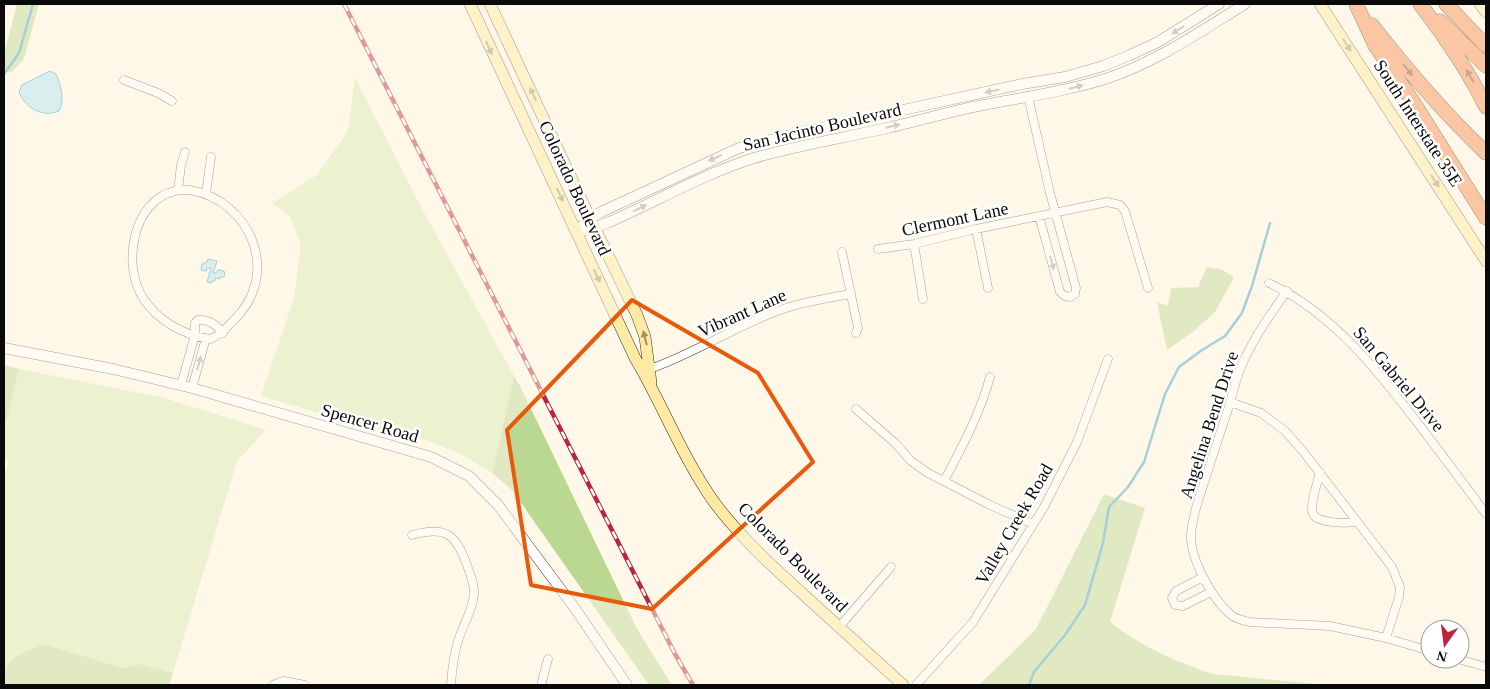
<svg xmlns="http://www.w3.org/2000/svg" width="1490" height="689" viewBox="0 0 1490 689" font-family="'Times New Roman',serif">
<rect width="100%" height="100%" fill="#fff8e8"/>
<path fill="#d4e8b3" d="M355,77L422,209L514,376L492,473L461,454L421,438L357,424L261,396L294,298L301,245L290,216L272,203L317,175L348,131Z
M19,369L164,398L266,430L237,461L173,673L140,664L123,668L44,644L12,658L5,670L4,676V473H5L9,460L4,458V419H7Z"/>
<path fill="#bad892" d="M17,4H39L24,59L11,73L4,68V54Z
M1207,267L1221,269L1234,277L1215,312L1194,331L1167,350L1157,302L1168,306L1171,288L1198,287Z
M4,365L19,369L7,419H4Z
M514,376L521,388L637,629L672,685H649L512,490L492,473Z
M1104,494L1145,508L1110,622C1137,644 1180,664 1213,674L1328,685H979L1036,629Z
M44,644L123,668L140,664L173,673L169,685H4C4,654 20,655 44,644Z"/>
<path fill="#ade2f5" stroke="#35a0cc" d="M50,71L56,74C61,86 65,99 59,111C43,118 25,108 19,92L22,85Z
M208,259L217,261L213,273H216L218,270L224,271L225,274L224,277H220V279L215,278V281H212L211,283L207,282L211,268H207L206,271L201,270L202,264L207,262Z"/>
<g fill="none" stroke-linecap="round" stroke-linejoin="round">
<path stroke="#35a0cc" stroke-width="2.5" d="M4,74L19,53L33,4
M1029,685L1034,672L1065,635L1085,605L1103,543L1109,507L1128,487L1144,462L1165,394L1179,367L1202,350L1225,336L1242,313L1252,286L1270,223"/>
<defs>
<path id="minor" d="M124,80L158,93L172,101
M1028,96L1050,193L1076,288L1075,294L1070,297L1065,296L1060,292L1039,216
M178,190L181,165L185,152
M190,190C252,201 281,275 234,320C226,328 221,335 210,339C183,335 158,321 143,298C122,265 132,201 175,191C180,190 185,190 190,190Z
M206,194L211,157
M976,229L988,288
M914,244L923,299
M878,249L914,244L976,229L1107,202L1120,205L1125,211L1148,288
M842,252L858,328L856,333
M1269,283C1333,313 1378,371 1420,426C1442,455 1464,484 1486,514
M1287,291C1272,312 1257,333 1246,356C1238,371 1234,387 1230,403C1224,422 1217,442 1211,461C1204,485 1193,510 1191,535C1190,559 1213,600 1231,615C1236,619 1243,620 1249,622L1330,626L1386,638L1430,651
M650,369C692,354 730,330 772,313C797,303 823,299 850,294
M181,385L195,335V323L198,320C209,319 217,325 223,333
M192,388L206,338
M1230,402L1261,413L1285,431L1302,450L1392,567L1400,587L1399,597L1386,638
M856,409L895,443L911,461L928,473L990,505L1033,524
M1320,472C1318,481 1309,506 1313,514C1318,524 1347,523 1357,522
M944,481C962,447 980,414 990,377
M412,535C446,526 455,533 467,565C470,575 475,584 474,595C472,610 465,622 460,635C454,651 452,669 451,685
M1203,577L1176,591L1172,598L1175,605L1183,606L1211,592
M839,627L891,567
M1458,659L1486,667
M273,685L283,681L305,685
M541,685L548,659
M916,685L973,622L1044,507L1077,442L1108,359"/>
<path id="tertiary" d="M576,232C604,227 624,215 650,203C683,187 719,169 754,158C798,145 843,138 887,128C919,121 951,111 983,105C1025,97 1068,91 1108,78C1158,61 1201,31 1245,4
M576,232L590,218L601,212L739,148L807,131L1022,84L1065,77L1103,66L1130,55L1158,42L1219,4
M4,348L113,369L192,388L431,457L469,476L498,505L574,607L627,685"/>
<path id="secondary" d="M470,4L635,358C663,405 682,457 714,502C740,537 772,566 804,595C837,625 870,655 903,685
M490,4L590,218L637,315L645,337L651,383
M1320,4L1486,261
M1480,4L1486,12"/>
<path id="motorway" d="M1356,4L1375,45L1417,108L1486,218
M1420,4C1445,37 1468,70 1486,107
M1446,4L1486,46
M1440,21L1486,66
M1372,25C1407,70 1445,114 1486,153"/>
</defs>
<use href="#minor" stroke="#3d3d3d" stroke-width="9"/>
<use href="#tertiary" stroke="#3d3d3d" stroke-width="11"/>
<use href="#secondary" stroke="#2c2c2c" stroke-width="12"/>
<use href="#motorway" stroke="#1b1b1b" stroke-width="15"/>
<use href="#minor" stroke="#fff" stroke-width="8"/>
<use href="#tertiary" stroke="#fff" stroke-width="10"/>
<use href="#secondary" stroke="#ffeaa3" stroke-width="11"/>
<use href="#motorway" stroke="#f38951" stroke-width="14"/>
<defs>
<path id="rail" d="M344,4L675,654L693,685"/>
</defs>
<use href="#rail" stroke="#b8253c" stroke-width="4.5"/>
<use href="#rail" stroke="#fff" stroke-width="2.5" stroke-dasharray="8" stroke-linecap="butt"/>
</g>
<defs><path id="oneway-solid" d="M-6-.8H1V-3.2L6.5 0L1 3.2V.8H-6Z" transform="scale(1.25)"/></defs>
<g fill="#9d9d9d">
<use href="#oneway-solid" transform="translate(1178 30) rotate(147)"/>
<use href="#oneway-solid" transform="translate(1076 87) rotate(-15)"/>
<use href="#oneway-solid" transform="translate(992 91) rotate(168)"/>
<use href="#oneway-solid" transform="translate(893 126) rotate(-13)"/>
<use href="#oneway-solid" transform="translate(715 158) rotate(156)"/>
<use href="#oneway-solid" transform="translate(640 208) rotate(-27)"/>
<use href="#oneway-solid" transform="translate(1052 263) rotate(74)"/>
<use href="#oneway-solid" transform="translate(199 363) rotate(-74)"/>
</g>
<g fill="#9d9066">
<use href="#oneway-solid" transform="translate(1347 45) rotate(57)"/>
<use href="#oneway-solid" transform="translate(489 48) rotate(66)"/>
<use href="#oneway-solid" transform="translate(533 94) rotate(-115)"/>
<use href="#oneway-solid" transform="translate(1435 181) rotate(57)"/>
<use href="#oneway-solid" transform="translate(560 195) rotate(65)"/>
<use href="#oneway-solid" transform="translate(597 276) rotate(65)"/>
<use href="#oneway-solid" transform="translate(645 338) rotate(-104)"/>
</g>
<g fill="#7e4a2e">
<use href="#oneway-solid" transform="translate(1408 70) rotate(50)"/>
<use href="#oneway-solid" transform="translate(1470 76) rotate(-121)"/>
</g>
<path d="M0 0H1490V689H0ZM632,300L758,373L813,462L652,609L531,585L507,430Z" fill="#fff8e8" fill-opacity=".55" fill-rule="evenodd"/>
<path fill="none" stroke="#e8590c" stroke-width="4" stroke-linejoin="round" d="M632,300L758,373L813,462L652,609L531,585L507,430Z"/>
<g text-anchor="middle" stroke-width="5" stroke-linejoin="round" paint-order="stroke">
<g font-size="18" fill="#0a0a0a" stroke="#fff">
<text transform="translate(1418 123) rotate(57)" y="6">South Interstate 35E</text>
<text transform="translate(822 127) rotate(-13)" y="6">San Jacinto Boulevard</text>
<text transform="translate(575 188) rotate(65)" y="6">Colorado Boulevard</text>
<text transform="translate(955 219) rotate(-12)" y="6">Clermont Lane</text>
<text transform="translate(742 313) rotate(-24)" y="6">Vibrant Lane</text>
<text transform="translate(1399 379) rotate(50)" y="6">San Gabriel Drive</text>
<text transform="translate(370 423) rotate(16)" y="6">Spencer Road</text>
<text transform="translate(1209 425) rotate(-72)" y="6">Angelina Bend Drive</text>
<text transform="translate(1014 524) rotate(-60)" y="6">Valley Creek Road</text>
<text transform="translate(793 557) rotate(45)" y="6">Colorado Boulevard</text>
</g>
</g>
<rect width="1490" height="689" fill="none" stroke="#0a0a0a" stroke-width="10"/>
<g transform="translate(1445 644) rotate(194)"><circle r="24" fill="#ffffff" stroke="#9d9d9d"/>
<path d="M0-4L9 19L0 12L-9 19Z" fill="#b8253c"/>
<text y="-8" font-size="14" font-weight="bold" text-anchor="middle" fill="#0a0a0a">N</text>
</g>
</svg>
